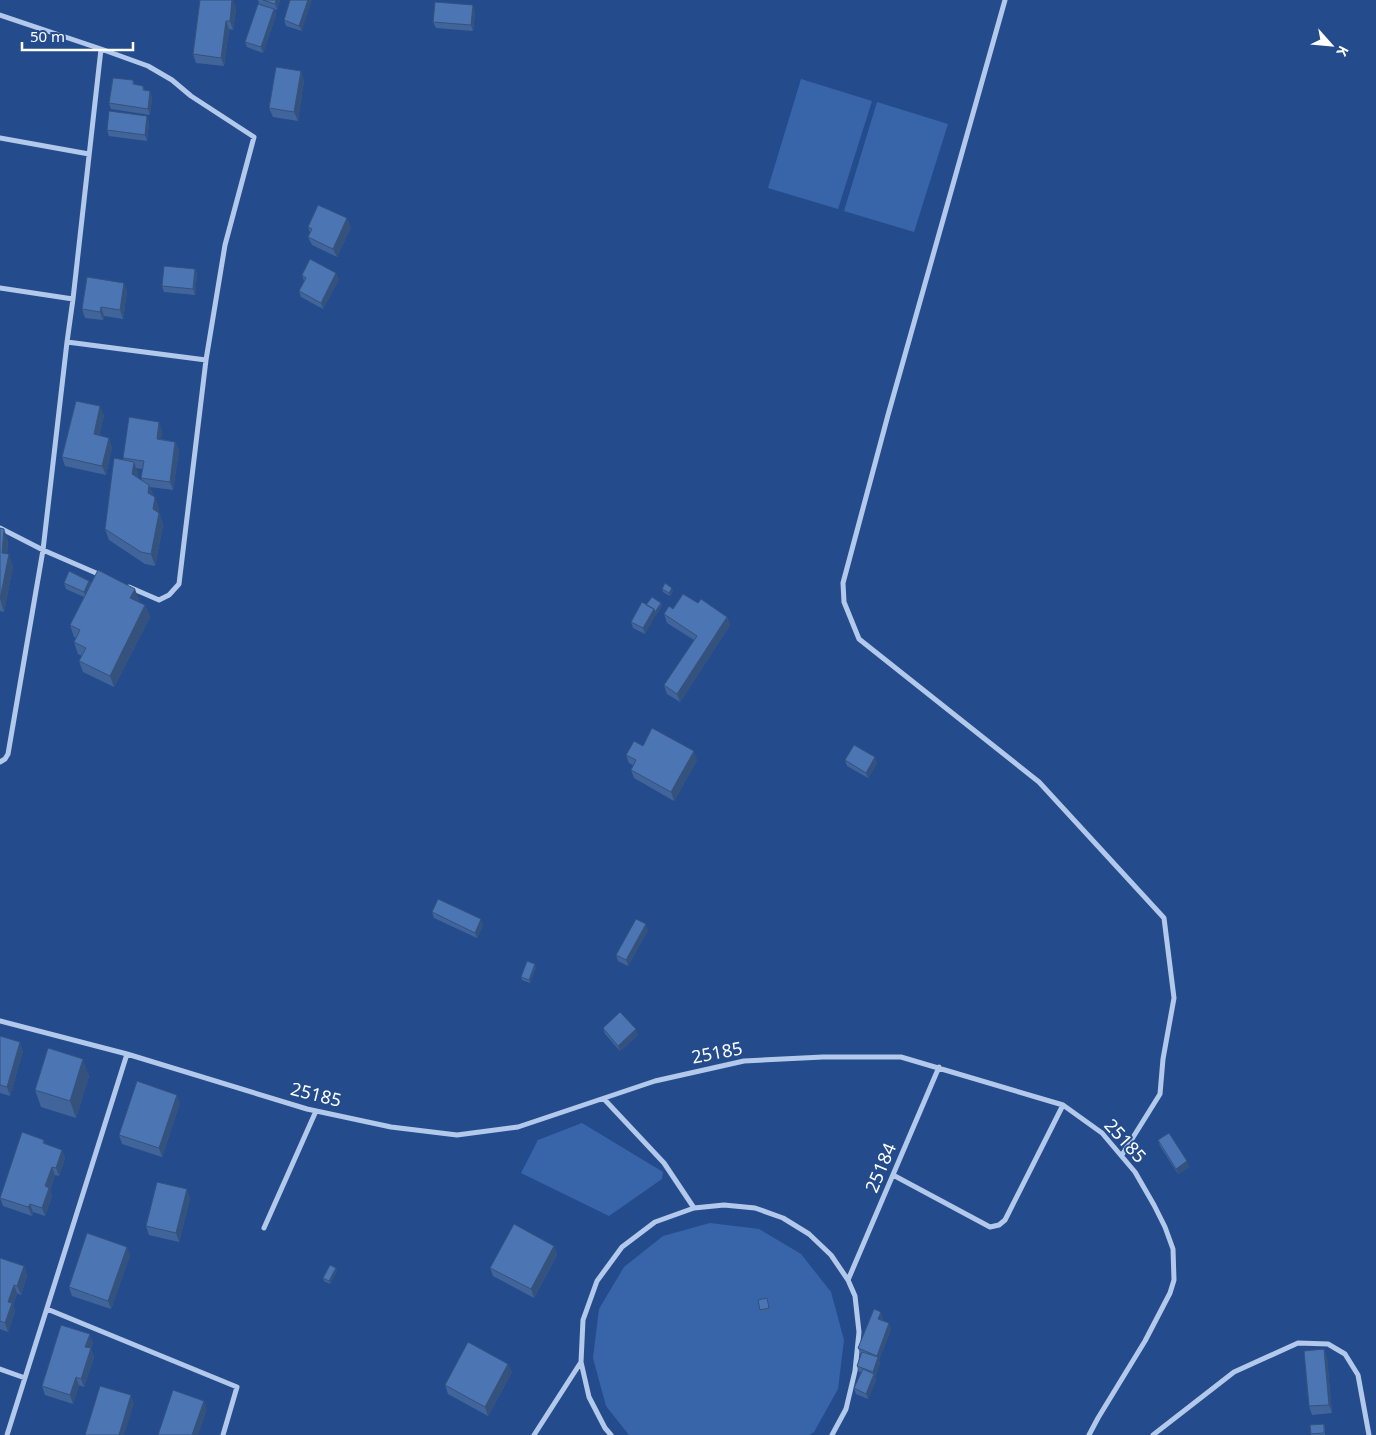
<svg xmlns="http://www.w3.org/2000/svg" width="1376" height="1435" viewBox="0 0 1376 1435" font-family="'Noto Sans',sans-serif">
<rect width="100%" height="100%" fill="#244c8c"/>
<path fill="#3865a9" d="M801,79L872,101L838,209L768,188Z
M877,102L948,124L914,232L844,211Z
M582,1123L663,1172L662,1179L609,1216L521,1173L538,1140Z
M710,1223L759,1229L801,1254L831,1292L844,1340L838,1389L814,1432L809,1435H629L606,1406L593,1358L599,1309L624,1267L663,1236Z"/>
<g fill="none" stroke-linecap="round" stroke-linejoin="round">
<path stroke="#b3c9eb" stroke-width="5" d="M1005,0L888,415L843,583L844,602L859,639L1039,782L1164,918L1174,998L1163,1059L1160,1094L1122,1155
M0,15L101,49L73,299L67,342L43,550L8,754L5,759L0,762
M0,138L89,154
M0,288L73,299
M67,342L206,360L225,245L254,137L191,96L172,80L148,66L101,49
M0,528L43,550L103,576
M129,587L159,600L169,595L179,584L206,360
M0,1021L127,1054L307,1109L391,1127L457,1135L518,1127L655,1081L744,1061L823,1057H901L1063,1105L1102,1133L1135,1172L1154,1205L1165,1227L1173,1249L1174,1280L1170,1293L1145,1341L1098,1418L1089,1435
M604,1099L664,1163L694,1208
M893,1175L990,1227L999,1225L1005,1220L1063,1105
M264,1228L316,1111
M848,1280L939,1067
M47,1309L237,1387L223,1435
M0,1369L25,1378
M7,1435L127,1054
M534,1435L581,1362
M611,1435L605,1428L589,1397L581,1362L583,1320L597,1281L622,1247L655,1222L694,1208L724,1205L755,1208L783,1218L809,1234L831,1255L848,1280L855,1296L859,1332L855,1371L846,1409L832,1435
M1153,1435L1234,1372L1298,1343L1328,1344L1345,1354L1358,1375L1369,1435"/>
</g>
<path fill="#41659a" fill-rule="evenodd" d="M258,0H280L277,10L259,4Z
M290,0L302,31L286,26L284,20Z
M233,1L236,9L233,30L229,29L224,66L196,63L193,54Z
M274,9L276,15L263,53L247,47L245,42Z
M475,11L473,31L436,28L433,22Z
M133,80L135,85L143,86L145,91L152,97L150,115L111,109L109,103Z
M304,80L298,121L273,117L269,108Z
M149,122L147,141L109,136L107,130Z
M308,227H351L337,257L312,245L308,237L310,233Z
M195,269L197,274L195,295L164,292L162,286Z
M302,275L339,279L323,309L301,297L299,291L304,281Z
M127,291L123,319L104,316L103,320L85,318L82,309Z
M104,415L99,436L112,447L106,475L65,466L62,457Z
M162,430L161,439L175,442L179,450L173,490L150,487L159,509L158,513H159L163,525L155,566L145,564L109,540L105,529L124,460L123,458ZM136,468L143,469L141,478L143,481L137,478L138,473Z
M0,528L8,540L7,554L13,566L4,612L0,611Z
M89,581L91,584L139,600L138,602L145,605L150,617L114,687L83,672L79,661L82,656L78,654L74,642L76,638L74,637L70,625L84,597L66,589L64,583Z
M662,589L673,591L670,596L663,592Z
M661,603L662,606L656,615L655,614L645,634L633,628L631,622L646,605Z
M698,603L727,617L730,625L680,702L667,694L664,685L694,640L667,623L664,614L673,609Z
M643,746L697,760L674,801L634,778L631,770L633,765L629,763L626,755Z
M845,760L877,763L868,778L847,766Z
M432,912L483,925L477,938L434,918Z
M648,930L628,966L618,961L616,955Z
M536,967L530,983L522,980L521,977Z
M603,1028L638,1035L620,1051L605,1034Z
M0,1036L23,1051L10,1096L0,1093Z
M89,1076L76,1118L41,1107L35,1090Z
M180,1103L162,1157L122,1144L119,1135Z
M44,1140L45,1144L62,1150L65,1158L59,1176L55,1175L50,1190L52,1196L45,1216L33,1212L32,1216L3,1206L0,1198Z
M1158,1140L1189,1167L1178,1174L1160,1146Z
M190,1198L179,1242L149,1235L146,1226Z
M554,1246L557,1255L534,1298L493,1276L490,1268Z
M130,1255L111,1309L72,1296L69,1287Z
M0,1258L24,1266L27,1275L21,1295L17,1293L13,1306L15,1311L8,1332L0,1329Z
M337,1271L330,1284L324,1281L323,1278Z
M767,1298L770,1311L761,1313L760,1310Z
M883,1318L882,1320L891,1329L879,1360L880,1363L875,1377L876,1380L868,1399L856,1394L854,1388L861,1372H859L857,1366L861,1355L858,1348Z
M93,1342L91,1349L94,1357L84,1387L79,1385L73,1404L45,1395L42,1386Z
M1324,1349L1327,1358L1332,1413L1312,1415L1309,1406Z
M512,1372L488,1416L448,1394L445,1385Z
M1310,1425L1325,1427V1435H1311Z"/>
<path fill="#35527d" d="M229,0H233L236,9L233,30L230,21Z
M276,0H280L277,10L275,4Z
M308,0H312L302,31L299,26Z
M473,5L475,11L473,31L471,25Z
M274,9L276,15L263,53L261,47Z
M226,21L229,29L224,66L221,58Z
M301,71L304,80L298,121L294,112Z
M150,91L152,97L150,115L148,109Z
M147,116L149,122L147,141L145,135Z
M347,218L351,227L337,257L333,249Z
M195,269L197,274L195,295L193,289Z
M336,273L339,279L323,309L321,303Z
M124,283L127,291L123,319L120,310Z
M101,307L104,316L103,320L100,312Z
M100,406L104,415L97,443L94,434Z
M159,422L162,430L160,447L157,439Z
M109,438L112,447L106,475L102,466Z
M175,442L179,450L173,490L170,482Z
M134,462L138,473L136,485L132,474Z
M149,485L154,497L148,493Z
M155,497L159,509L157,520L153,509Z
M159,513L163,525L155,566L151,554Z
M4,529L8,540L6,564L2,553Z
M9,554L13,566L4,612L0,599Z
M89,581L91,586L86,598L84,592Z
M672,588L673,591L670,596L669,593Z
M135,589L139,600L135,609L130,598Z
M661,603L662,606L656,615L655,612Z
M145,605L150,617L114,687L110,676Z
M654,609L656,615L645,634L643,628Z
M727,617L730,625L680,702L677,694Z
M694,751L697,760L674,801L671,792Z
M875,757L877,763L868,778L866,773Z
M481,919L483,925L477,938L475,933Z
M646,924L648,930L628,966L626,960Z
M535,964L536,967L530,983L529,980Z
M636,1029L638,1035L620,1051L618,1046Z
M20,1042L23,1051L10,1096L7,1087Z
M83,1059L89,1076L76,1118L70,1101Z
M177,1095L180,1103L162,1157L159,1148Z
M62,1150L65,1158L59,1176L56,1168Z
M1187,1161L1189,1167L1178,1174L1176,1169Z
M52,1167L55,1175L50,1190L52,1196L45,1216L42,1208L45,1186Z
M187,1189L190,1198L179,1242L176,1233Z
M30,1204L33,1212L32,1216L28,1207Z
M554,1246L557,1255L534,1298L531,1289Z
M127,1247L130,1255L111,1309L108,1301Z
M24,1266L27,1275L21,1295L17,1286Z
M336,1268L337,1271L330,1284L329,1281Z
M14,1285L17,1293L13,1306L15,1311L8,1332L5,1323L8,1302Z
M881,1312L883,1318L880,1324L878,1319Z
M889,1323L891,1329L879,1360L880,1363L875,1377L876,1380L868,1399L866,1394L874,1375L873,1372L878,1358L877,1356Z
M90,1334L93,1342L91,1349L94,1357L84,1387L81,1379L85,1347Z
M1324,1349L1327,1358L1332,1413L1329,1405Z
M508,1364L512,1372L488,1416L485,1407Z
M76,1377L79,1385L73,1404L70,1395Z
M131,1395L134,1404L124,1435H119Z
M204,1401L207,1410L198,1435H192Z"/>
<path fill="#4c75b3" stroke="#35527d" d="M200,0H232L230,21H226L221,58L193,54Z
M263,0H276L275,4Z
M290,0H308L299,26L284,20Z
M435,2L473,5L471,25L433,22Z
M258,4L274,9L261,47L245,42Z
M276,67L301,71L294,112L269,108Z
M113,78L133,80V84L143,86V90L150,91L148,109L109,103Z
M109,111L147,116L145,135L107,130Z
M318,205L347,218L333,249L308,237L312,229L308,227Z
M310,259L336,273L321,303L299,291L306,278L302,275Z
M164,266L195,269L193,289L162,286Z
M87,277L124,283L120,310L101,307L100,312L82,309Z
M76,401L100,406L94,434L109,438L102,466L62,457Z
M129,417L159,422L157,439L175,442L170,482L141,478L144,461L123,458Z
M114,458L134,462L132,474L149,485L148,493L155,497L153,509L159,513L151,554L141,552L105,529Z
M0,528L4,529L2,553L9,554L0,599Z
M98,570L135,589L130,598L145,605L110,676L79,661L86,648L74,642L80,630L70,625Z
M69,571L89,581L84,592L64,583Z
M665,583L672,588L669,593L662,589Z
M683,594L698,603L701,599L727,617L677,694L664,685L697,636L664,614L669,606L673,609Z
M652,597L661,603L655,612L654,609L646,605Z
M642,602L654,609L643,628L631,622Z
M652,728L694,751L671,792L631,770L636,760L626,755L634,741L643,746Z
M854,745L875,757L866,773L845,760Z
M438,899L481,919L475,933L432,912Z
M636,919L646,924L626,960L616,955Z
M527,961L535,964L529,980L521,977Z
M620,1012L636,1029L618,1046L603,1028Z
M0,1036L20,1042L7,1087L0,1085Z
M48,1048L83,1059L70,1101L35,1090Z
M137,1081L177,1095L159,1148L119,1135Z
M22,1132L44,1140L43,1143L62,1150L56,1168L52,1167L45,1186L49,1188L42,1208L30,1204L28,1207L0,1198Z
M1169,1133L1187,1161L1176,1169L1158,1140Z
M157,1182L187,1189L176,1233L146,1226Z
M514,1224L554,1246L531,1289L490,1268Z
M87,1233L127,1247L108,1301L69,1287Z
M0,1258L24,1266L17,1286L14,1285L8,1302L12,1303L5,1323L0,1321Z
M330,1265L336,1268L329,1281L323,1278Z
M767,1298L769,1308L760,1310L758,1300Z
M874,1309L881,1312L878,1319L889,1323L877,1356L858,1348Z
M61,1325L90,1334L85,1347L91,1348L81,1379L76,1377L70,1395L42,1386Z
M468,1342L508,1364L485,1407L445,1385Z
M1324,1349L1329,1405L1309,1406L1304,1351Z
M862,1352L878,1357L873,1372L857,1366Z
M863,1369L874,1374L866,1394L854,1388Z
M100,1386L131,1395L119,1435H85Z
M173,1390L204,1401L192,1435H158Z
M1324,1424V1433L1311,1434L1310,1425Z"/>
<g text-anchor="middle" stroke-width="4" stroke-linejoin="round" paint-order="stroke">
<g font-size="18" fill="#fff" stroke="#244c8c">
<text transform="translate(717 1053) rotate(-11)" y="6">25185</text>
<text transform="translate(316 1095) rotate(14)" y="6">25185</text>
<text transform="translate(1125 1141) rotate(48)" y="6">25185</text>
<text transform="translate(881 1168) rotate(-67)" y="6">25184</text>
</g>
</g>
<g transform="translate(1331 45) rotate(117)" stroke="#244c8c" stroke-width="4" paint-order="stroke">
<path d="M0-4L9 19L0 12L-9 19Z" fill="#ffffff"/>
<text y="-8" font-size="14" font-weight="bold" text-anchor="middle" fill="#ffffff">K</text>
</g>
<path d="M22 42v8h111v-8" fill="none" stroke="#ffffff" stroke-width="2.5"/>
<text x="30" y="42" font-size="15" fill="#ffffff" stroke="#244c8c" stroke-width="4" paint-order="stroke">50 m</text>
</svg>
